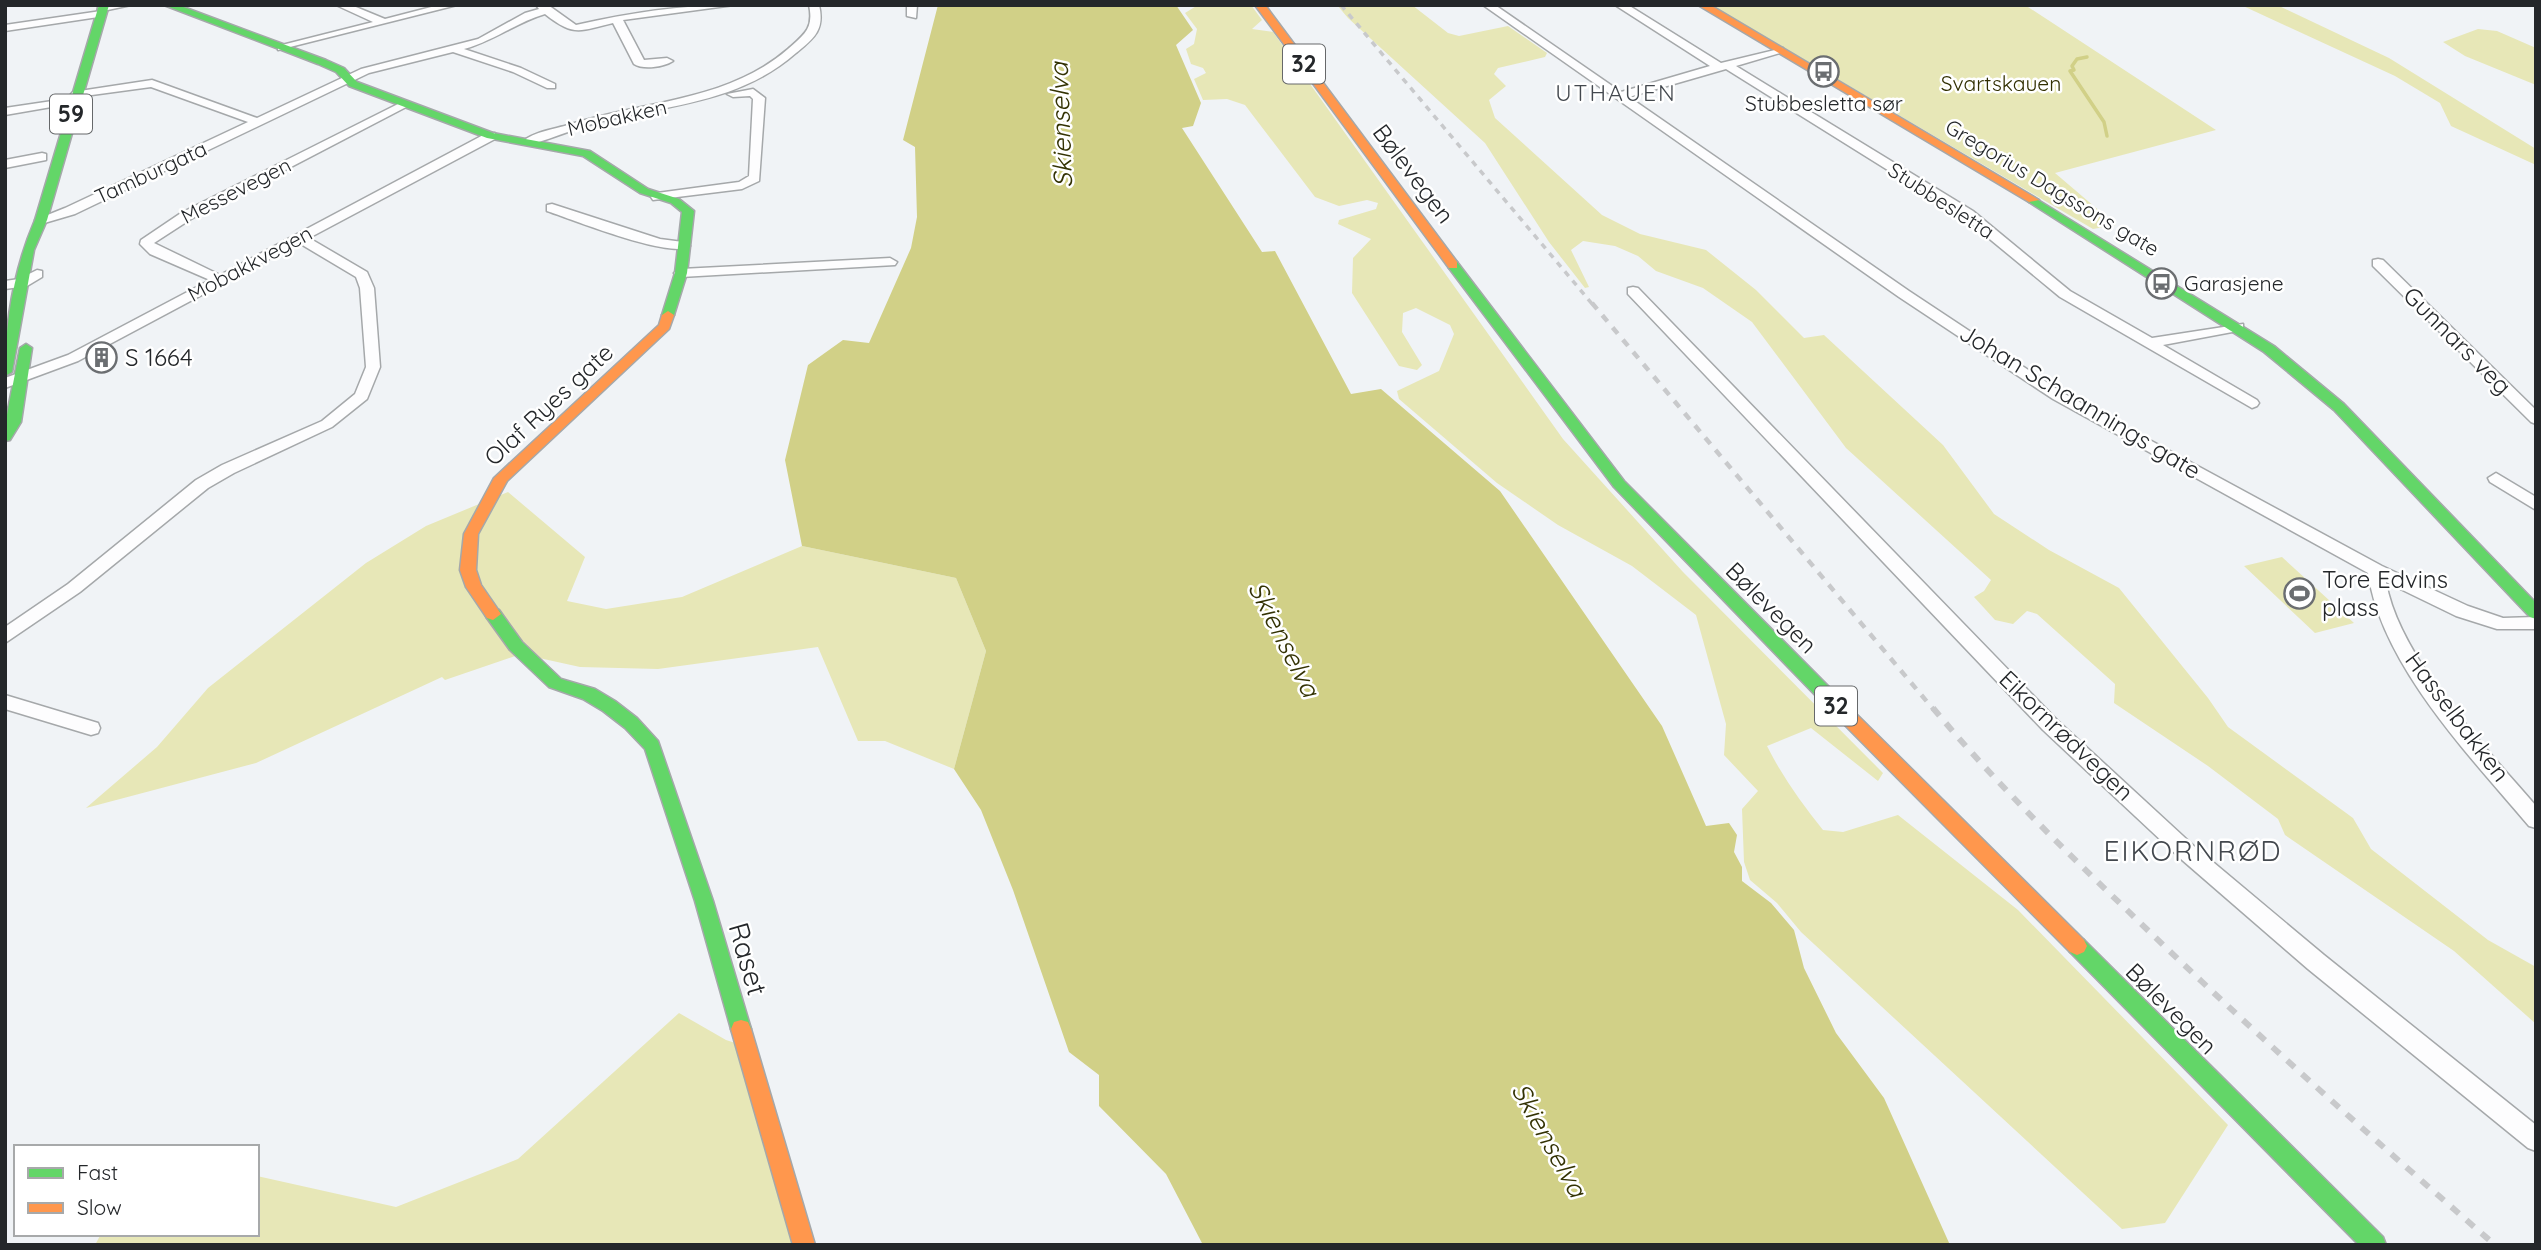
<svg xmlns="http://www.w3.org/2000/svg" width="2541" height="1250" viewBox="0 0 2541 1250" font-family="Quicksand,sans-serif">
<rect width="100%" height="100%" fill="#f0f3f6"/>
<path fill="#e7e7b7" d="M1198,5H1251L1262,20L1252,29L1273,32L1563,439L1683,572L1883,773L1878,781L1811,728L1767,746C1782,776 1801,803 1823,830L1843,832L1898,815L2018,910L2228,1125L2165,1223L2122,1229L1801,932L1777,903L1750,880L1744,862L1742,809L1758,791L1724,755L1726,724L1696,615L1632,566L1558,525L1497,483L1399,399L1397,391L1439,371L1454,334L1450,325L1416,308L1403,313L1402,332L1422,365L1417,370L1399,366L1352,293L1353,258L1371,239L1338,224L1339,220L1376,209L1378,203L1367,200L1339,206L1315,197L1245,105L1227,99L1203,100L1194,79L1206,73L1203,68L1191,64L1186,49L1194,44L1197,29L1185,13Z
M1337,5H1412L1448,33L1459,36L1508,26L1547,53L1545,57L1498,68L1494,74L1506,86L1489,100L1495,118L1602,215L1640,234L1706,250L1756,290L1804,338L1824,335L1943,445L1994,514L2049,550L2119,588L2208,698L2228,727L2353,818L2371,849L2488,940L2536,967V1024L2454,951L2285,835L2278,819L2208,766L2114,703L2115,684L2037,614L2027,611L2013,624L1995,620L1974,597L1984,591L1991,580L1846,448L1752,322L1703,288L1656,271L1638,256L1615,246L1583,241L1571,250L1589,287L1585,288L1549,242L1485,143L1348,18Z
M1711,5H2025L2216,130L2055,173L2116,225L2093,229Z
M2241,5H2277L2389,58L2536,149V165L2451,126L2440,103L2395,76Z
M2478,29L2497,31L2536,48V85L2465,56L2443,42Z
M508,492L585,557L567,601L606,609L682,597L802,546L956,578L986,651L954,769L885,741H858L818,647L658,669L580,667L521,654L445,680L442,677L256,763L86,808L157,747L208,688L366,563L426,526Z
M2282,557L2354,623L2315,633L2244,566Z
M679,1013L726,1040L754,1049L812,1245H95L101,1234H257V1176L396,1207L518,1159Z"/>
<path fill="#d1d087" d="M938,5H1176L1193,30L1176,45L1201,103L1193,126L1182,128L1262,252L1275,251L1351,394L1381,389L1500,491L1662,726L1706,826L1729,823L1737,835L1734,852L1742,867V881L1771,903L1794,930L1804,968L1836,1033L1884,1098L1950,1245H1203L1166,1174L1099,1106V1075L1069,1052L1013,890L981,810L954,769L986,651L956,578L802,546L785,460L808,365L843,340L869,343L911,248L917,217L915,147L903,140Z"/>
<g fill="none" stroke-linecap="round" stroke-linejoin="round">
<path stroke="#d1d087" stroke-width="3.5" d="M2087,57L2077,59L2072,66L2074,70L2070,71L2104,122L2107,136"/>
<defs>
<path id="street" d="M131,5L103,11L98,8L101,5Z
M336,5H351L385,19L439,5H457L278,50V46L373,22Z
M536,5H548L576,25C629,13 679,5 734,5L623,20L644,60L667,58L673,61C664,67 643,70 634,64L613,23C579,31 574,37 545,14C517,22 494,41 464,49L521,68L555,84V88H547L513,72L453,52L369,73L75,214L41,224L35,220L65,208L248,122L151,87L77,97L71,94L73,92L152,80L257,118L361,69L478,39L525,13L539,9Z
M809,5H819C825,30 814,38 796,53C744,99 676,105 611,119C583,125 557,137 529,145L523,141C534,132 554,129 568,125C642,101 727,102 788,49C805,34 814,28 809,5Z
M907,5H917L916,18L907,16Z
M1483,5H1495L1621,92L1710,66L1615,5H1628L1721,63L1783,48V52L1736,66L1973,211L2070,291L2152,338L2243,324V330L2163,345L2257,400L2259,403L2257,406L2252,408L2060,297L1963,217L1726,69L1629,97L1909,291L2063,393L2382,566L2468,606L2503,618L2536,617V629H2497L2456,616L2386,582C2399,658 2486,748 2536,806V828L2529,826C2470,756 2382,666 2368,573L2053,399L1899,297Z
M101,11L105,12V16L5,31V25Z
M753,89L765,98L759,181L742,189L653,200L651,197L657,193L739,182L749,176L753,99L750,96L733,97L727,94Z
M59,100L65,103L63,105L5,115V108Z
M400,103L410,105L191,219L154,243L220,275L487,133H495V139L309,238L367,272L374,288L380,367L367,399L332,427L234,473L208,488L80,592L5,643V627L68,584L196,480L222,465L322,421L355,394L366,367L360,288L356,277L299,243L78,361L5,388V378L68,355L210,280L150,254L140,244L141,240L181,213Z
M42,153L46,154V160L5,168V160Z
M552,204L660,239L683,242L690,246C673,260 571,219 547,211V205Z
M890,258L897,262L895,265L681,277L674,273L681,269Z
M2378,259L2383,260L2536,410V424L2531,422L2373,266V260Z
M37,270L42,271V277L27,286L5,289V281L19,279Z
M1633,287L1638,288L2057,720L2195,847L2324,955L2536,1125V1151L2528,1148L2308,969L2181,859L2043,730L1628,294V288Z
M2496,473L2536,497V510L2490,482L2488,478Z
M5,695L98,723L100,728L98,733L91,735L5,709Z"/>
<path id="fast" d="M99,5H109L47,220L34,250L12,372L5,376C5,323 14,269 35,220Z
M164,5H178L326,60L344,68L357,82L493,133L590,151L648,189L679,199L694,211L687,273L674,315L668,319L662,315L675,273L682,212L671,203L640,193L583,156L487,138L349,86L336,72L318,64Z
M2033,197L2274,346L2344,404L2536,603V619L2530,617L2334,410L2264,352L2029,202L2027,200Z
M1453,261L1457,262L1624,481L1833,691L1835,696L1833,701H1821L1614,487L1449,268V262Z
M26,344L32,348L21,422L10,440L5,441V425L20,348Z
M493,608L499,610L522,642L561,679L595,689L615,701L637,718L658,741L713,901L751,1029L748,1036L741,1038L734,1036L731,1029L695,901L645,749L625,728L603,711L583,699L549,687L510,650L487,618L485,614Z
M2077,937L2084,940L2383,1237L2386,1245H2359L2070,952L2067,946L2070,940Z"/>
<path id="slow" d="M1255,5H1265L1457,262V268H1449Z
M1698,5H1710L2039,200L2029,202Z
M668,311L674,315L669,329L507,481L478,534L476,570L481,585L501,614L493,620L487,618L466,587L460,570L464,534L494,478L659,325L662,315Z
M1827,690L1833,691L2084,940L2087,946L2084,952L2077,955L2070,952L1821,701L1819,696L1821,691Z
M741,1020L748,1022L751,1029L815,1245H793L731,1029L734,1022Z"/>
</defs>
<use href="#street" stroke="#a5a8aa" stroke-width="3"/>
<use href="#fast" stroke="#a5a8aa" stroke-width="3"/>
<use href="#slow" stroke="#a5a8aa" stroke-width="3"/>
<use href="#street" fill="#fdfdfe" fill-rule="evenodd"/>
<use href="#fast" fill="#63d668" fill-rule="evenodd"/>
<use href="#slow" fill="#ff974d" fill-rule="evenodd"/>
<path stroke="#c8c9cb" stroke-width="3.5" stroke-dasharray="6 6" stroke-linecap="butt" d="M1341,5L1593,305"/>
<path stroke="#c8c9cb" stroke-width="4.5" stroke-dasharray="8 8" stroke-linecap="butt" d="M1592,303L1934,710"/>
<path stroke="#c8c9cb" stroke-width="6" stroke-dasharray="10 10" stroke-linecap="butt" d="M1933,708C1993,780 2060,846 2127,910C2246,1026 2370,1136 2495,1245"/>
</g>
<defs>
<symbol id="bus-ring" viewBox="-11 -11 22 22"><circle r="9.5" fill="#fff" stroke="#6b6e71" stroke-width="1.5"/><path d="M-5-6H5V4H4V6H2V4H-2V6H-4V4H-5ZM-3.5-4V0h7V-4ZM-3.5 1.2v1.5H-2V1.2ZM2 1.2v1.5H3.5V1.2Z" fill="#6b6e71"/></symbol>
<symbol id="building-ring" viewBox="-11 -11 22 22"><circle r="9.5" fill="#fff" stroke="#6b6e71" stroke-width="1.5"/><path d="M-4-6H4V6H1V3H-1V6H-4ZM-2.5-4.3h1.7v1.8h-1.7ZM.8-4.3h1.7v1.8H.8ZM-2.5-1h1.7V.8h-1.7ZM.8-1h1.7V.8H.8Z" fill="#6b6e71"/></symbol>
<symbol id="stadium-ring" viewBox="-11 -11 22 22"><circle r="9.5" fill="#fff" stroke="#6b6e71" stroke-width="1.5"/><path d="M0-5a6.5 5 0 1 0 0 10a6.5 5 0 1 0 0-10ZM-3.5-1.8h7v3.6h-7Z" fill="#6b6e71"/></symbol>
</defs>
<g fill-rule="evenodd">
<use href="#bus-ring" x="1806" y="54" width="35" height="35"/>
<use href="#bus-ring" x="2144" y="266" width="35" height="35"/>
<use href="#building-ring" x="84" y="340" width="35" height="35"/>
<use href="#stadium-ring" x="2282" y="576" width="35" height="35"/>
</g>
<g text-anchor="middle" stroke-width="5" stroke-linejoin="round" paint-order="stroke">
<g font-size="21" fill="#312f01" stroke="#fff">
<text x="2001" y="91">Svartskauen</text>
</g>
<g font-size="21" fill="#24272a" stroke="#fff">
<text x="1824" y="111">Stubbesletta sør</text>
<text x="2184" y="291" text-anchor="start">Garasjene</text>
</g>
<g font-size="21" fill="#24272a" stroke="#fff">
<text transform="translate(617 118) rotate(-13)" y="7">Mobakken</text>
<text transform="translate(151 173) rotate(-25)" y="7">Tamburgata</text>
<text transform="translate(2052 188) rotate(31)" y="7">Gregorius Dagssons gate</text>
<text transform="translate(236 191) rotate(-27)" y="7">Messevegen</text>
<text transform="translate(1941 201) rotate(33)" y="7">Stubbesletta</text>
<text transform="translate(250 264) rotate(-28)" y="7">Mobakkvegen</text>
</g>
<g fill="#fff" stroke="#66686a" stroke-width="2">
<rect x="1283" y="44.5" width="42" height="39" rx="5"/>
<rect x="50" y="94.5" width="42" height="39" rx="5"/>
<rect x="1815" y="686.5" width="42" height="39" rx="5"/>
</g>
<g font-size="23" font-weight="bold" fill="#24272a">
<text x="1304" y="72">32</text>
<text x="71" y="122">59</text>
<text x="1836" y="714">32</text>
</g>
<g font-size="23" letter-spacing="2" fill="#43484e" stroke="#fff">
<text x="1616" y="101">UTHAUEN</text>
</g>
<g font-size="24" fill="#24272a" stroke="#fff">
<text transform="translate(1413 174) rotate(53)" y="8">Bølevegen</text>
<text transform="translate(2457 341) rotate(45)" y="8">Gunnars veg</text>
<text transform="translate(2080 402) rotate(31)" y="8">Johan Schaannings gate</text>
<text transform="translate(549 405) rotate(-43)" y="8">Olaf Ryes gate</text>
<text transform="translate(1771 608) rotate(45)" y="8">Bølevegen</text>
<text transform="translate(2457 717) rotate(53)" y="8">Hasselbakken</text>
<text transform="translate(2066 736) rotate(44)" y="8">Eikornrødvegen</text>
<text transform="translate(2171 1009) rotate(45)" y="8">Bølevegen</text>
</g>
<g font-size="24" fill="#24272a" stroke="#fff" text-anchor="start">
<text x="125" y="366">S 1664</text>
<text x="2322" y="588">Tore Edvins<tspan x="2322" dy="28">plass</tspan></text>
</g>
<g font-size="26" font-style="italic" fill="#333203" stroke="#fff">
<text transform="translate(1061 125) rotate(-92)" y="9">Skienselva</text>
<text transform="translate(1284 639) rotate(63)" y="9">Skienselva</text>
<text transform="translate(1549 1140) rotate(61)" y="9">Skienselva</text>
</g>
<g font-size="28" letter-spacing="2" fill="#43484e" stroke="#fff">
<text x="2193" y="861">EIKORNRØD</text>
</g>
<g font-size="28" fill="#24272a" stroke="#fff">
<text transform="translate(748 959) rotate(74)" y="10">Raset</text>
</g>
</g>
<rect width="2541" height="1250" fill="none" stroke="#24272a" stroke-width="14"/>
<rect x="14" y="1145" width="245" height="91" fill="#ffffff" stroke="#a7a9aa" stroke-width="2"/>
<rect x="28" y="1168" width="35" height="10" fill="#63d668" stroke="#a7a9aa" stroke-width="2"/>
<text x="77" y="1180" font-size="21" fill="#24272a">Fast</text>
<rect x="28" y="1203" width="35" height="10" fill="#ff974d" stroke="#a7a9aa" stroke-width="2"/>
<text x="77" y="1215" font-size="21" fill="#24272a">Slow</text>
</svg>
